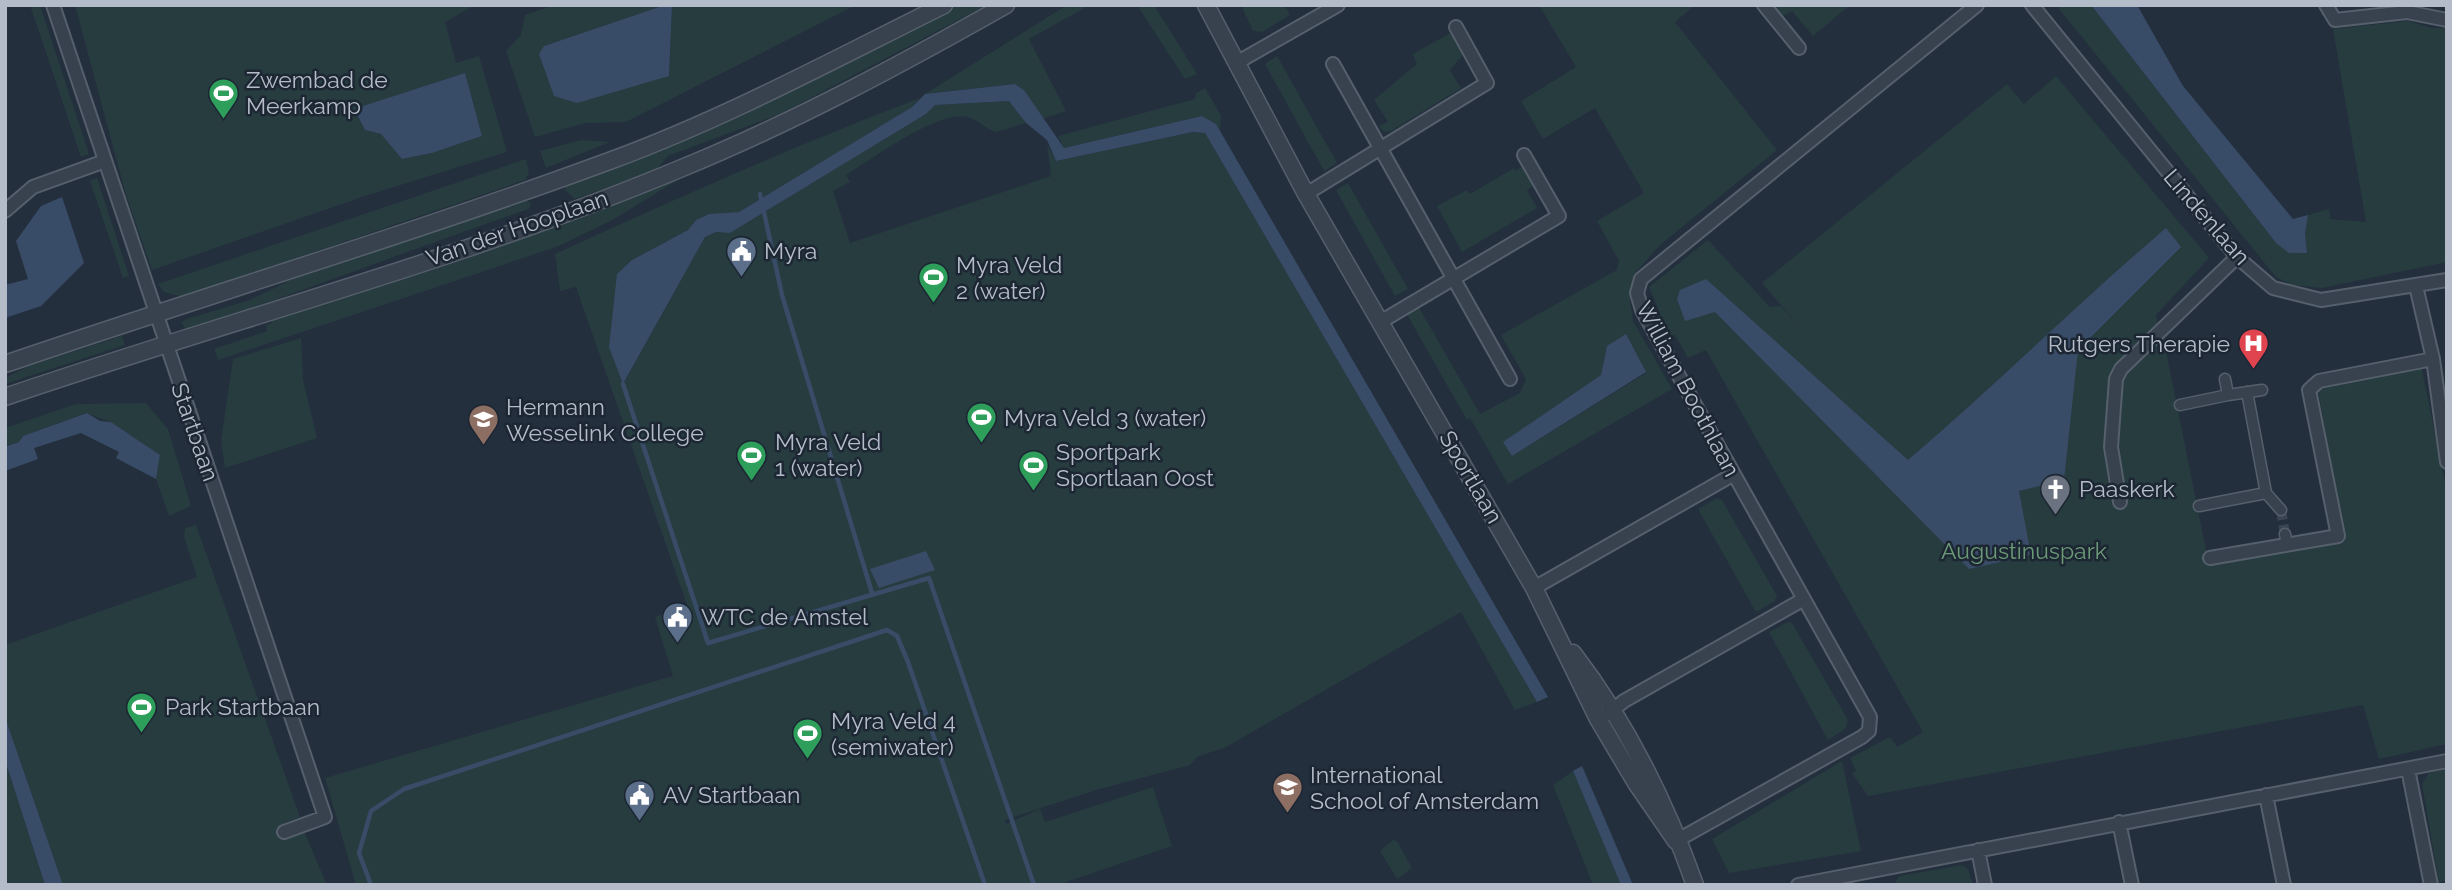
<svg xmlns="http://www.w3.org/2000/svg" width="2452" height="890" viewBox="0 0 2452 890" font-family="Raleway,sans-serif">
<rect width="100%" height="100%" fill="#242f3e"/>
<path fill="#263c3f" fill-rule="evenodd" d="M30,5H40L89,154L81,157Z
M75,5H475L445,22L456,63L479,56L507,152L365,196L152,270L126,195ZM465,73L482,136L432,153L403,159L381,134L365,130L354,110Z
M555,5H665L544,46L669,76L672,5H856L626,122L585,123L535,137L506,51L521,35L525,15Z
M957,5H987L780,114L668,156L656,170L575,199L565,190V182L891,40Z
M1067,5H1090L1029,39L1066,111L1042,119L1024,90L1015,84L925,94Z
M1137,5H1154L1197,74L1185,79Z
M1241,5H1284L1290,15L1262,32L1253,31Z
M1539,5H1695L1675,22L1777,150L1660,245L1635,273L1630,300L1633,321L1672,389L1508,484L1470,418L1467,420L1405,311L1417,304L1480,414L1520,393L1526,379L1501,335L1617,270L1619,261L1597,221L1644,193L1595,108L1543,139L1521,101L1576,67ZM1607,346L1646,373L1512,456L1504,442L1601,375Z
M1775,5H1850L1813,36L1792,11L1782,16Z
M2056,5H2091L2276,243L2307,252L2305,234L2308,215L2329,209L2330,219L2366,222L2333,29L2408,21L2431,28H2447V262L2322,288L2293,285L2276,277Z
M1452,32L1464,54L1450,70L1461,88L1391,131L1384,132L1379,126L1388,122L1374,100L1417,64L1413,54Z
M1277,56L1337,163L1324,171L1265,64Z
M2056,76L2209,258L2156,315L2159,331H2162L2207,555L2345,541L2317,384L2421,365L2447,493V744L2379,759L2363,705L1868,796L1852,773L1856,771L1850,758L1890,737L1897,747L1923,732L1706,350L1688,358L1675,335L1670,336L1649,287L1708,240L1770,307L1781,306L1805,333L1762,283L2007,84L2024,104Z
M1205,88L1221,116L1220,130L1216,124L1202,116L1064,148L1058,136L1195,99L1196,93Z
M920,98L912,107L739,212L709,214L696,220L688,230L632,260L624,383L705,237L716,232L730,233L926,114L935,105L1010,101L1026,123L996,132C985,129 979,120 968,117C937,110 873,159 846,175L850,182L833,191L850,243L1051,176L1047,144L1056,161L1193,132L1205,133L1537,702L1515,710L1461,612L1226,747L1197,757L1190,765L1096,790L1005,820L1006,824L1040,809L1045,822L1153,787L1172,846L1066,882V885H356L325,778L673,676L655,617L687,605L576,287L560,291L555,254C675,199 796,145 920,98Z
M581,140L610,142L546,168L540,151Z
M526,159L529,172L525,180L183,297L164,292L158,284Z
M1522,167L1533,186L1527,190L1537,208L1462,252L1437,206L1467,190L1470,194L1514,168L1515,171Z
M97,178L129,276L123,278L90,181Z
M678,180L614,219L559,246L218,360L214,349L267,331L266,325L272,323L271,319Z
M1348,183L1408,289L1395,296L1336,190Z
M524,198L531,204L529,209C414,248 302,292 187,330L181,323L187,319L250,300L313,269Z
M122,336L125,345L5,384V378L29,366Z
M301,338L303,380L317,438L225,468L221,441L233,359Z
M146,403L168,429L191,506L169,516L156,479L160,455L111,422L86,413L23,436L19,442L5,447V428L76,404Z
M1717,498L1722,500L1777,596L1775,601L1756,612L1698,509Z
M196,525L300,817L284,823L288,836L304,831L327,885H63L5,717V645L197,577L184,537L185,528Z
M1788,622L1792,623L1848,720L1846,728L1828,740L1769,632Z
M5,760L45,885H5Z
M1842,761L1861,851L1729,873L1712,839Z
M2447,769V880L2439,882L2422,784L2429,773Z
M1573,771L1621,885H1593L1553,785Z
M1393,840L1397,841L1412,868L1397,879L1380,851Z
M1962,865L1968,869L1973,885H1894L1899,876Z"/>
<path fill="#394c67" d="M665,5H672L669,76L577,103L554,96L539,54L544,46Z
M2091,5H2137L2183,86L2293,219L2308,215L2305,234L2307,253H2289L2276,243Z
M465,73L482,136L432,153L402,159L381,134L365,130L354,109Z
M1015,84L1024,90L1064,148L1202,116L1216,124L1548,697L1537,702L1205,133L1193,132L1056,161L1047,140L1026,123L1009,101L935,105L926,114L730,233L716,232L705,237L623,384L609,347L617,274L632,260L688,230L696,220L709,214L739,212L912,107L925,94Z
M62,197L84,263L41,306L5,318V285L28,279L16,241L41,206Z
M2166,228L2181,247L2078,350L2064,480L2019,491L2031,555L1969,569L1715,312L1685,321L1677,299L1680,290L1706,279L1908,460C1996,385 2078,303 2166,228Z
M1626,334L1646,372L1512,456L1503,442L1601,375L1607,346Z
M87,413L100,421L111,422L160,455L156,479L116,458L119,452L81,433L34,448L38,459L5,471V447L19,442L23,436Z
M926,551L935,570L879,588L870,569Z
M5,717L63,885H45L5,760Z
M1582,766L1633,885H1621L1573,771Z"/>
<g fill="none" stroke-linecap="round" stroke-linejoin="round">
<path stroke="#394c67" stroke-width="4.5" d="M760,194L782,295L872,593
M623,384L708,643L929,578L1034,885
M371,885L359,853L371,811L404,789L887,630L897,636L908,662L985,885"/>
<path stroke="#3a4453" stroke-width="10" stroke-dasharray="10 5" stroke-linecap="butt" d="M2281,510L2285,534"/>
<defs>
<path id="pedestrian" d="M2225,379L2228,395L2262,390
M2180,405L2228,395
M2266,493L2281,510
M2199,506L2266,493L2247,392
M2285,534L2287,545"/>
<path id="minor" d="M53,5L325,817L284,832
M1764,5L1799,48
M2032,5L2237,257L2273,288L2321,300L2447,280
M2326,5L2335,20L2407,12L2447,20
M1238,62L1338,5
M1333,64L1510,379
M1306,194L1487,83L1456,27
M5,211L33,187L105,161
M2416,286L2433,359L2447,462
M1382,321L1559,216L1524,155
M2120,502L2111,447L2116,379L2121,369L2237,257
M2210,558L2338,536L2309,390L2319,381L2433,359
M1534,588L1734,474
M1608,714L1624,701L1804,599
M2408,769L2431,885
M2266,795L2284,885
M2119,822L2132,885
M1676,841L1862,737L1869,731L1870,717L1642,310L1637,293L1641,279L1977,5
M1978,850L1985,885
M1798,885L2447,761"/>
<path id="tertiary" d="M1206,5L1306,194L1534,588L1598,719L1636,783L1676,841
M5,364C207,295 412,234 612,160C726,118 835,59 944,5
M5,397C230,320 462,260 682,168C794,122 900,65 1006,5
M1573,653C1626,722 1666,803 1695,885"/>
</defs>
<use href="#pedestrian" stroke="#565f6c" stroke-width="13"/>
<use href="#minor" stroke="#565f6c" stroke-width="16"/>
<use href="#tertiary" stroke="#565f6c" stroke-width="19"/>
<use href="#pedestrian" stroke="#38414e" stroke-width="10"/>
<use href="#minor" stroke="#38414e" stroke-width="12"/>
<use href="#tertiary" stroke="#38414e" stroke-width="16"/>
</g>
<defs>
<symbol id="stadium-pin" viewBox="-11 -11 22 30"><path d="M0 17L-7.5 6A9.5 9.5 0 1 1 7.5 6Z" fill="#2e9e5b" stroke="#1d2633"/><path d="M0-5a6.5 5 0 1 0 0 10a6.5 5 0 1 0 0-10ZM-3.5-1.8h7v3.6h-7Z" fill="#fff"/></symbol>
<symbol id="civic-pin" viewBox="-11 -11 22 30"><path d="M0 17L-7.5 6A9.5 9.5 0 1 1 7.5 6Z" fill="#5c6f8a" stroke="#1d2633"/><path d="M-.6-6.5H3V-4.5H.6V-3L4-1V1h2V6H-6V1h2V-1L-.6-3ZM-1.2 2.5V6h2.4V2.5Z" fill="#fff"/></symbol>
<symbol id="hospital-pin" viewBox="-11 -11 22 30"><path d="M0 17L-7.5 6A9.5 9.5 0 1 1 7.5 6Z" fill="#e0444e" stroke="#1d2633"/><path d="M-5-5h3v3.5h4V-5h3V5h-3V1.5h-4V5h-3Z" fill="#fff"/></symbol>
<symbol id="school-pin" viewBox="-11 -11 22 30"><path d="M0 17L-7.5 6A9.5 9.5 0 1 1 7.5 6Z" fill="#8d6e63" stroke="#1d2633"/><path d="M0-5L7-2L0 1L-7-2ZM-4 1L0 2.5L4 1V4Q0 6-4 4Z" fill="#fff"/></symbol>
<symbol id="church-pin" viewBox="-11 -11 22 30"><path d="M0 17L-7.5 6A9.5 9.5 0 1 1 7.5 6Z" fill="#6b7280" stroke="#1d2633"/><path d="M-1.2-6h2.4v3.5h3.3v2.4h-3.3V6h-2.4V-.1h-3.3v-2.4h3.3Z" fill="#fff"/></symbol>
</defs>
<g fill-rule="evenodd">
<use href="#stadium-pin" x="206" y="76" width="35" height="47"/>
<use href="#civic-pin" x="724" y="234" width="35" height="47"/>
<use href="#stadium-pin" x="916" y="260" width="35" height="47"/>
<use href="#hospital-pin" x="2236" y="326" width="35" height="47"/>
<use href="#stadium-pin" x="964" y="400" width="35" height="47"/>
<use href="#school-pin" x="466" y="402" width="35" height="47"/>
<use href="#stadium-pin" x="734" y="438" width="35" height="47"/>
<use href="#stadium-pin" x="1016" y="448" width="35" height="47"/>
<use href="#church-pin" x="2038" y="472" width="35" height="47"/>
<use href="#civic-pin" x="660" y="600" width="35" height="47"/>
<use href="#stadium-pin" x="124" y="690" width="35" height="47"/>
<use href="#stadium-pin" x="790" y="716" width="35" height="47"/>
<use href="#school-pin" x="1270" y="770" width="35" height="47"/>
<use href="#civic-pin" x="622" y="778" width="35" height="47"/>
</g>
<g text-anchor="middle" stroke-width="5" stroke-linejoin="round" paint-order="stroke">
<g font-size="23" fill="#b4bcc9" stroke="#1d2633" text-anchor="start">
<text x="246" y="88">Zwembad de<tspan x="246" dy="26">Meerkamp</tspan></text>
<text x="764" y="259">Myra</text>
<text x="956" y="273">Myra Veld<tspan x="956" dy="26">2 (water)</tspan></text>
<text x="2230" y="352" text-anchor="end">Rutgers Therapie</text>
<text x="506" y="415">Hermann<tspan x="506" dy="26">Wesselink College</tspan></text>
<text x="1004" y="426">Myra Veld 3 (water)</text>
<text x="775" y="450">Myra Veld<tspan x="775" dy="26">1 (water)</tspan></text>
<text x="1056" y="460">Sportpark<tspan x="1056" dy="26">Sportlaan Oost</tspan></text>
<text x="2079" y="497">Paaskerk</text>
<text x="701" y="625">WTC de Amstel</text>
<text x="165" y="715">Park Startbaan</text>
<text x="831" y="729">Myra Veld 4<tspan x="831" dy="26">(semiwater)</tspan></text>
<text x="1310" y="783">International<tspan x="1310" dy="26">School of Amsterdam</tspan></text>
<text x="663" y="803">AV Startbaan</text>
</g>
<g font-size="23" fill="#b4bcc9" stroke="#1d2633">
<text transform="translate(2207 217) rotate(49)" y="8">Lindenlaan</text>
<text transform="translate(517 228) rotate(-19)" y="8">Van der Hooplaan</text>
<text transform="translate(1688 389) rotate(62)" y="8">William Boothlaan</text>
<text transform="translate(195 432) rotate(71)" y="8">Startbaan</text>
<text transform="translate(1471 477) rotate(60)" y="8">Sportlaan</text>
</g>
<g font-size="23" fill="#6b9a76" stroke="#1d2633">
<text x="2024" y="559">Augustinuspark</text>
</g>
</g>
<rect width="2452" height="890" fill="none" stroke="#b4bcc9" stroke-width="14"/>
</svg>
